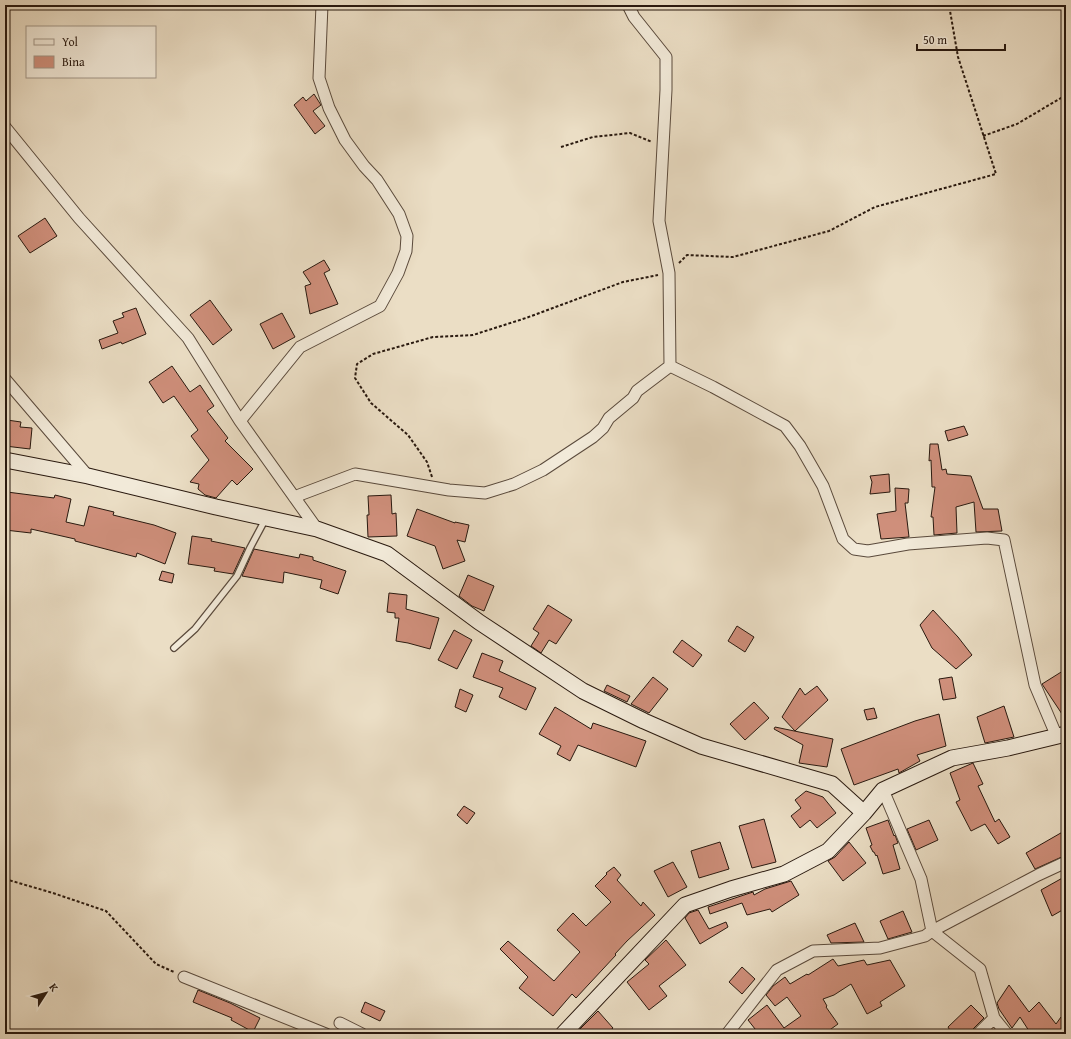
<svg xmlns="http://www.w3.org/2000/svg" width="1071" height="1039" viewBox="0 0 1071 1039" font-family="'Gentium Book Plus',serif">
<rect width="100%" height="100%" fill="#ebdec5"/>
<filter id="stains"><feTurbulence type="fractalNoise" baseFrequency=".005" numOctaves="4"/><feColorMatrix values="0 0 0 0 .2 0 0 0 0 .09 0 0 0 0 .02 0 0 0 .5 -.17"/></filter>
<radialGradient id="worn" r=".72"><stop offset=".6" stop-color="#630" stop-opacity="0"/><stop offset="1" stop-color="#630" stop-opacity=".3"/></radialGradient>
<path fill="#cf8f7b" stroke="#29190f" d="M314,94L321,105L313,111L325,126L315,134L294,105L303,97L306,101Z
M45,218L57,236L30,253L18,236Z
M324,260L330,270L324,273L338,304L310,314L305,286L311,284L303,272Z
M210,300L232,330L213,345L190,315Z
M136,308L146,334L122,344L121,342L102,349L99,340L118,333L113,321L124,317L122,313Z
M282,313L295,337L273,349L260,324Z
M172,366L190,392L200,385L214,406L207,411L228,438L225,441L253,469L237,485L232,480L216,498L205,495L198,489L199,484L190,482L209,460L191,436L198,430L174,396L163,403L149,382Z
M7,420L21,422L20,427L32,428L30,449L5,446Z
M964,426L968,435L948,441L945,431Z
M930,444H938L942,470L946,469L947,474L971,476L983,509H998L1002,531L976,532L974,502L956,507L957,533L934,535L933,517H931L935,487H932L931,460L929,461Z
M889,474L890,492L870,494L872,482L870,476Z
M895,488L909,489L908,503H905L909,537L881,539L877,514L896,511Z
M7,492L54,498L55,495L71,499L66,522L84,526L89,506L114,512L113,515L154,525L176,533L165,564L137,553L136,557L75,541V539L31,529V533L5,530V509Z
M391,495L392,514L396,513L397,536L368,537L367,515H369L368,496Z
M417,509L455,523V522L469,525L465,542L457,540L465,561L443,569L435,546L407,536Z
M192,536L212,539L211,541L245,548L233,574L214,571L215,568L188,564Z
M254,549L299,558L300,554L313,557V560L346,571L338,594L320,588L322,580L284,572L283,583L242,576Z
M162,571L174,574L172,583L159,580Z
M468,575L494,586L484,611L472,606L459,596Z
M389,593L407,595L406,609L439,618L430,649L408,643L396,641L399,618H395V613L387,612Z
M548,605L572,620L556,644L549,640L541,653L531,646L539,633L533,629Z
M933,610L958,637L972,655L956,669L932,648L920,625Z
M737,626L754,637L745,652L728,641Z
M454,630L472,640L457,669L438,660Z
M682,640L702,655L693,667L673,652Z
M482,653L503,661L499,671L536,688L526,710L499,697L503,688L473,677Z
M1066,669V720L1042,684Z
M653,677L668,689L649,713L631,704Z
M952,677L956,698L943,700L939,679Z
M607,685L630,696L627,702L604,691Z
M817,686L828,700L795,731L782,717L800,688L805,695Z
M460,689L473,695L466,712L455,707Z
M754,702L769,718L745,740L730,724Z
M1004,706L1014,737L985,743L977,717Z
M555,707L591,729L593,723L646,741L636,767L578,745L570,761L557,754L561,746L539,734Z
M874,708L877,718L867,720L864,710Z
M939,714L946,746L917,755L920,761L899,773L898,769L854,785L841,749L915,721Z
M775,727L833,739L827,767L799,763L803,745L774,729Z
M973,763L983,784L978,786L995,822L999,819L1010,837L998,844L985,824L971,831L956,802L960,800L950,773Z
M806,791L823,797L836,813L817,828L810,820L800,828L791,816L801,808L795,800Z
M464,806L475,813L467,824L457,815Z
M764,819L776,862L752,868L739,826Z
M888,820L894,836L895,835L898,843L893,845L900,869L883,874L877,855L876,856L874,852H873L870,846L872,845L866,828Z
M929,820L938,840L916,850L907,829Z
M1066,830V855L1035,869L1026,853Z
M720,842L729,869L699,878L691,851Z
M849,842L866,863L843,881L828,861L835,857Z
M673,862L687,887L668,897L654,871Z
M614,867L621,875L617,880L641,906L643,902L655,915L627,941L615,954L616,955L576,998L572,994L553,1016L519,988L528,977L500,949L508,941L554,981L580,952L557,930L573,913L586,926L611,902L595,886L607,874L606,873Z
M1066,876V908L1052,916L1041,890Z
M791,881L799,895L772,912L770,909L747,915L742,903L710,914L708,907L753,892L754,895L765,889Z
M698,910L709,929L726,922L728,927L700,944L685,918L689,913Z
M903,911L912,932L888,939L880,921Z
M855,923L864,942L831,943L827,935Z
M666,940L686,965L659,986L667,996L649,1010L627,982L649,964L645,960Z
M833,959L838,966L864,960L867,965L890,960L905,986L880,1002L882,1006L867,1014L851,984L834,995L823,999L827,1006L826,1007L838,1024L824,1034H759L748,1020L767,1005L784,1028L801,1016L787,997L775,1006L766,995L773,986L785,977L790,984L807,974L808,975Z
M742,967L755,979L742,994L729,982Z
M1009,985L1029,1012L1039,1002L1056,1024L1061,1017L1066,1024V1034H1031L1020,1017L1012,1028L999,1009L997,1003Z
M198,990L230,1003L260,1018L253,1032L231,1020L232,1018L193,1002Z
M365,1002L385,1011L380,1021L361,1012Z
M971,1005L984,1018L973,1029L971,1034H952L948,1027Z
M598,1011L613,1028L606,1034H575Z"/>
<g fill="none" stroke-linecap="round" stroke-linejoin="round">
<defs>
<path id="lane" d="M174,648L195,629L237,576L250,548L266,518"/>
<path id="street" d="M628,5L634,17L666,57V90L659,221L669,273L670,366
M5,127L79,218L188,338L240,421L317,529
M670,366L713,387L785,426L800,446L823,486L843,539L854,549L868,551L908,544L987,538L1004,540L1035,685L1057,737
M5,379L88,476
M240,421L300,347L380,306L398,273L406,251L407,236L399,214L377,180L364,166L345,140L329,108L319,78L322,5
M294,497L355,474L449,490L485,493L514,484L543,470L593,437L603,428L609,418L633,398L637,391L670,366
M883,790L921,879L932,931L980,969L994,1018L1007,1034
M184,977L326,1034
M340,1023L362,1034
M727,1034L777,970L813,951L880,948L925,936L932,931L1038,875L1066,862
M978,1034L994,1018"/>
<path id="secondary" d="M5,460L88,476L216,507L317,529L387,554L479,622L583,691L644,721L701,746L832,784L864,813
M563,1034L685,905L731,889L784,874L828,851L864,813L883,790L952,758L1008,748L1066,734"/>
</defs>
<use href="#lane" stroke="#5a4a3c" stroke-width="8"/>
<use href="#street" stroke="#5a4a3c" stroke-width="13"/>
<use href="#secondary" stroke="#29190f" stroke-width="17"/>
<path stroke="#29190f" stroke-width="2" stroke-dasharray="3 2" stroke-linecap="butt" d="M983,136L1017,124L1066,95
M561,147L593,137L630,133L652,142
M679,263L687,255L733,257L829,231L875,207L996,174L958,57L949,5
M432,477L427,462L408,435L371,403L355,378L357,364L373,354L433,337L473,335L526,318L623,282L658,275
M5,879L53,893L106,911L156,964L174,972"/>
<use href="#lane" stroke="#f2ead9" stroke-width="5.5"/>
<use href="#street" stroke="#f2ead9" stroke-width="11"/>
<use href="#secondary" stroke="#f2ead9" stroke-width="15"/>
</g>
<rect width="1071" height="1039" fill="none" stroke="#ebdec5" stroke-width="20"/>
<rect x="6" y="6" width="1059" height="1027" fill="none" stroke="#29190f" stroke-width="2"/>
<rect x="10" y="10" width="1051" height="1019" fill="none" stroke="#29190f"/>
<rect x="26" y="26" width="130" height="52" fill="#f2ead9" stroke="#a29688"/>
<rect x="34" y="39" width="20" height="6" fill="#f2ead9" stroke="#a29688"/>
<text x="62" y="46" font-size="12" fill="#29190f">Yol</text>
<rect x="34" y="56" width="20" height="12" fill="#cf8f7b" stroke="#a29688"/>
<text x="62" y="66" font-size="12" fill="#29190f">Bina</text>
<g transform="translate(46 993) rotate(54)" stroke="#f2ead9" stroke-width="3" paint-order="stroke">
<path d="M0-3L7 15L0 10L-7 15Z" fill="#29190f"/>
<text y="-6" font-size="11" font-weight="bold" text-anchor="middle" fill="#29190f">K</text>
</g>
<path d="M917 44v6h88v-6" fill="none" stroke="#29190f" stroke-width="2"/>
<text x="923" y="44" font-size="12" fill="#29190f" stroke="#f2ead9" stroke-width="3" paint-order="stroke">50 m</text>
<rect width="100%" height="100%" filter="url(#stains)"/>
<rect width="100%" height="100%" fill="url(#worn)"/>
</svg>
